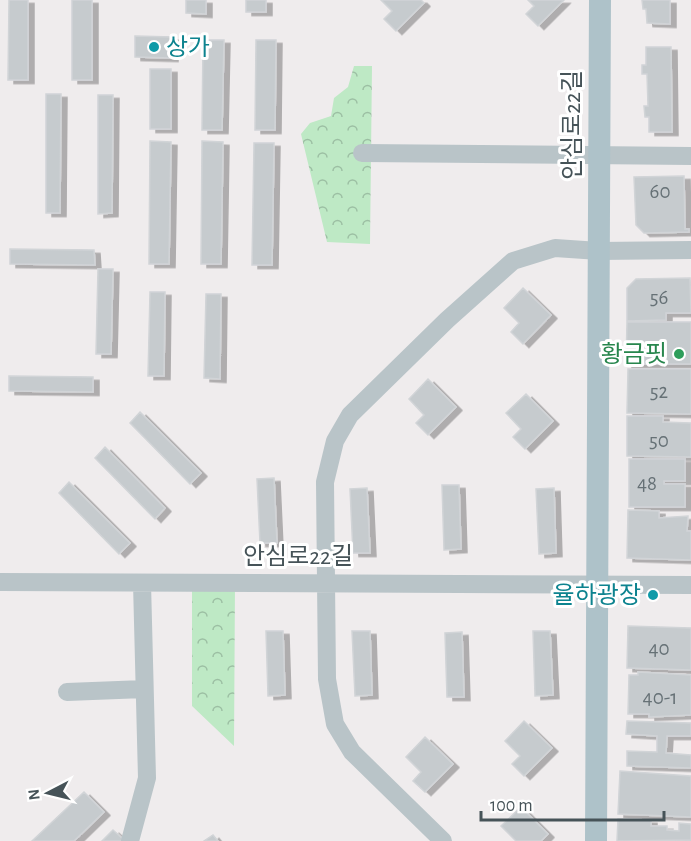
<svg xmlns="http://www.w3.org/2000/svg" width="691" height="841" viewBox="0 0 691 841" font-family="'Alegreya Sans','Noto Sans KR',sans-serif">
<defs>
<pattern id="park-crowns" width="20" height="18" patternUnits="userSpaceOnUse" patternTransform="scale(1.5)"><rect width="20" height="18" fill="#bee9c5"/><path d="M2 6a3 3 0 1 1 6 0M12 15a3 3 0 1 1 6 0" fill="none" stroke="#9cbfa3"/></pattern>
<filter id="shadow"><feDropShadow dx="6" dy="3.5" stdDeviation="0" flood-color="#0004"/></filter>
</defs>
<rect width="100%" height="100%" fill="#efeced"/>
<path fill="url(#park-crowns)" d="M354,66H372L370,244L327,242L301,134L310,123L331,116L334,98L348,87Z
M192,583H235L234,746L192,706Z"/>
<path fill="#c6cbce" stroke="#d1d4d7" stroke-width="1.5" filter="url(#shadow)" d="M9,0H28V80H8Z
M72,0H92V80H72Z
M186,0H206V14L186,13Z
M246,0H266V12H246Z
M381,0H421L424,3L396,31L384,19L392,11Z
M528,0H564L538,26L526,14L534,6Z
M642,0H670V24L647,23L646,9H643Z
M135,36L173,37L172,58L135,57Z
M203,40H224L222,130H202Z
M256,40H276L275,130H255Z
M646,47H671L672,132H649V117H645L644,106H648L647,74H642V65H646Z
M150,69H171V129H150Z
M46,94H61L60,213H46Z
M98,95H113L112,213L98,214Z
M150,141L171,142L169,264H149Z
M202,141L223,142L221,264H201Z
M254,143H274L272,265H252Z
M684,176L685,229H689V232L644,233L636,225L634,177Z
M10,249L94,250L95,265L10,264Z
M98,269H113L111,354H96Z
M690,278L691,313H666V320L627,321V288L636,279Z
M523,288L551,315L523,344L511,332L519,323L504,308Z
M150,292H165L164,376H148Z
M206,294H221L220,379L204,378Z
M627,322H691V364H626Z
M628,369H691V414L627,413Z
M9,376L93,377V392L9,391Z
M428,379L456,407L428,435L416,423L424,415L409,399Z
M526,394L553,421L525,449L513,437L521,429L506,413Z
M140,412L201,473L190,484L130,423Z
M627,416H663V422L691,423V457L627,456Z
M105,447L165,508L155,519L95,458Z
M629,459H685V481H664V484H685V507H629Z
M274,478L277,543H260L257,479Z
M69,482L130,543L119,554L59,493Z
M442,485H459L461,549L444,550Z
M367,488L370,553H353L350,489Z
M554,488L556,553L539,554L536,489Z
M628,510L659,511V518L688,516L687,531H691V560L627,558Z
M628,626L691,628V670L627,668Z
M266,631H283L285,695L268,696Z
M352,631H370L372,695L355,696Z
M533,631H550L553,695L535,696Z
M462,632L464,697H447L445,633Z
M638,672L691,675V715L649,717V714H628L629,675H638Z
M524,721L552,748L524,776L512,764L520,756L505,741Z
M627,721L691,723V736H667L666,753L691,755V768L627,766V751L657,752V736L626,734Z
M425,737L453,764L425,792L413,781L421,772L406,757Z
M620,771L691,776V817L618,814Z
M84,792L104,812L74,841H32Z
M521,807L548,834L541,841H516L501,826Z
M618,819L651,820V826H667V830L679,831V823L691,824V840L617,841Z
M113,830L123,839L121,841H102Z
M213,835L218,841H204Z"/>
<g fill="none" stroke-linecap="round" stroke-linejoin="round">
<path stroke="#b9c4c8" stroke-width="18" d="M362,153L691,156
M0,582L691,585
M67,692L144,689
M130,841L147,778L142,583
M443,841L352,752L335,724L327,679L325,482L335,441L350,415L447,320L513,261L555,248L599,251L691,250"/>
<path stroke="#aec2c9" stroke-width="22" d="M596,841L600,0"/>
</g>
<g fill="#0f9aa8" stroke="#fff" stroke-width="2">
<circle cx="154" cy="47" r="6"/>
<circle cx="653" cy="595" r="6"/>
</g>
<circle fill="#2e9e5b" stroke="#fff" stroke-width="2" cx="679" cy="354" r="6"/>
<g text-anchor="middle" stroke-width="6" stroke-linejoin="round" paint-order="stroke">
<g font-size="21" fill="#667176">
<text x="660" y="198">60</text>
<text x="659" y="304">56</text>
<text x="659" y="398">52</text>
<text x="659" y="447">50</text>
<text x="647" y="490">48</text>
<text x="659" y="655">40</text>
<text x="660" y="704">40-1</text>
</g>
<g font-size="24" fill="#0d838f" stroke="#fff" text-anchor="start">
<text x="166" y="55">상가</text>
<text x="641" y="603" text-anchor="end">율하광장</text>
</g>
<g font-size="24" fill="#465358" stroke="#fff">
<text transform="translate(572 125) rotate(-90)" y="8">안심로22길</text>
<text x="298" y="564">안심로22길</text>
</g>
<g font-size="24" fill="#27864d" stroke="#fff" text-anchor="end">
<text x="667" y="362">황금핏</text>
</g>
</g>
<g transform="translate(48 793) rotate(263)" stroke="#ffffff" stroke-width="4.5" paint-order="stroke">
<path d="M0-4.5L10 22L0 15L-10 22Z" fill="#465358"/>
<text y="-9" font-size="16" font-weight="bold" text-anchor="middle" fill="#465358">N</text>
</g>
<path d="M481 811v9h183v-9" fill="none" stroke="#465358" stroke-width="3"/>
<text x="490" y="811" font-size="18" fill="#465358" stroke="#ffffff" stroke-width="4.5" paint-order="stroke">100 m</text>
</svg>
